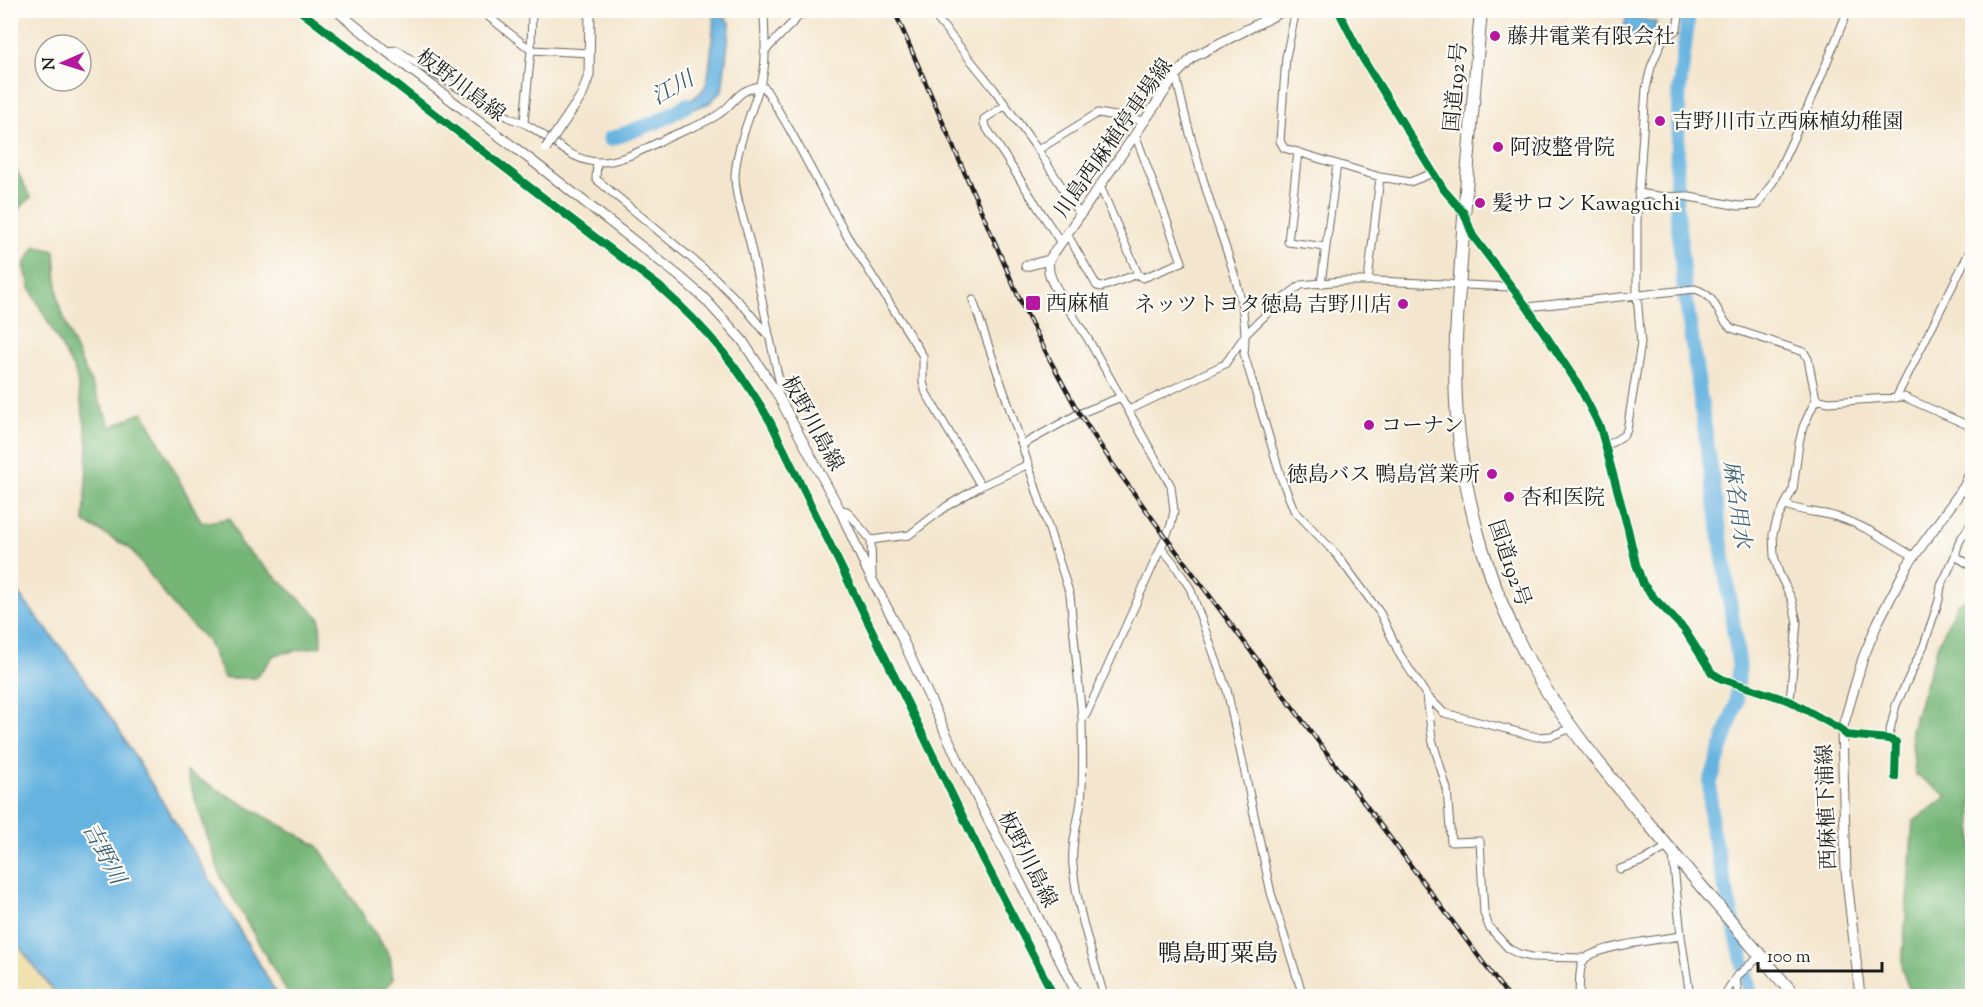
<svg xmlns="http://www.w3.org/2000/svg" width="1983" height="1007" viewBox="0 0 1983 1007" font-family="'Sorts Mill Goudy','Noto Serif JP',serif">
<rect width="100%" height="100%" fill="#fdfcf7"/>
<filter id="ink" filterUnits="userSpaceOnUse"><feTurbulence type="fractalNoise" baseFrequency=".0167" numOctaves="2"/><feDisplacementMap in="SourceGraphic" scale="12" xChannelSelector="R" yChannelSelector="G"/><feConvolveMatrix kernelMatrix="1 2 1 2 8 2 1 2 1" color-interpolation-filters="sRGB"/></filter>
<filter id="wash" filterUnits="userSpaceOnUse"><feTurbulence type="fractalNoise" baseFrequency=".008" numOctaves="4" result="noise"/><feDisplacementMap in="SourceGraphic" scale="24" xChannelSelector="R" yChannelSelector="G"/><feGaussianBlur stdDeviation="1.35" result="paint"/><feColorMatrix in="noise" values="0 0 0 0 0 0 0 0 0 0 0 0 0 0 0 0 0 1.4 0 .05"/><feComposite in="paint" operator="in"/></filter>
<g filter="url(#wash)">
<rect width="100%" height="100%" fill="#f4e6ce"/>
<path fill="#75b677" stroke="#48694a" stroke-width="1.5" d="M10,158L31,197L11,217H10Z
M36,246L55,251L58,300L71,339L111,427L143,412L202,523L230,518L240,544L320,618L321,646L274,655L256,678H224L207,640L177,611L131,549L84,522L88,443L76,374L31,290L24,265Z
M1972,598V996H1911L1902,969L1913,822L1947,796L1915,774L1911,730L1937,647L1957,603Z
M186,772L318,846L390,956L393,980L385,989L352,996H289L221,877Z"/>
<path fill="#eeda9e" stroke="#857b5d" stroke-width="1.5" d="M11,936L57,996H11Z"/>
<path fill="#66b3e0" stroke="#41687e" stroke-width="1.5" d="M713,11H731V15L726,16V20L730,22V26L722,91L709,103L672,117L669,111C681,105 701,98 706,84C710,75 715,19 713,11Z
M1626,16L1656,22L1653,37L1624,32Z
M10,583L70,659L117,727L212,883L278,996H57L11,936Z"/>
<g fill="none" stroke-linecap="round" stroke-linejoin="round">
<path stroke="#66b3e0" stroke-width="15" d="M1689,10L1679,92L1676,198L1684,286L1739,665L1736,704L1710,783L1711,827L1751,996
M610,139L659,121L687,105"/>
</g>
</g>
<g filter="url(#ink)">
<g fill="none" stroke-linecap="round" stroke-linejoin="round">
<defs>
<path id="street" d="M299,10L660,287C707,329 739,367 771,423L983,858L1054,996
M480,10L531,50L590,53
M764,10C764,34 769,70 758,91C750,116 736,149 735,176C735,198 745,222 750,243C761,291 769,340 781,388L776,392
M930,10L994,89L1038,150L1080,215
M1296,10L1286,57L1280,141L1284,148L1380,177L1410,182L1433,173
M1338,10L1363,59L1444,190L1464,213L1473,236L1527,307L1578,384L1600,427L1628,529L1636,564L1643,584L1655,599L1684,629L1712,673L1722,679L1790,701L1842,730L1846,735L1888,739L1896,742L1895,777
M386,51L397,50L424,68L512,119C543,127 564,160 597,162C624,163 650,145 674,135C688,129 703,124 716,116C736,104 734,91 760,86
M764,52L798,17L811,10
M1176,75C1185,120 1198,164 1212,208C1227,254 1250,305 1244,354L1282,480L1294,510L1337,555L1380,613L1400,655L1427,696L1444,713L1537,737L1551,736L1572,728
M760,86L765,88L790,130L847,236L923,356V382L926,393L981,486
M1006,105L984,119V124L1061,243
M524,122L531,50L532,10
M1038,150L1098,113L1145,121
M1298,152L1288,242L1326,247
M597,162L596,179L715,278L746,309L766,333
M1100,186L1138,274L1143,278L1182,262L1135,134
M1638,193L1665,197L1684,196L1739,206L1758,205L1774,180L1814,94L1848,10
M1067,234L1097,286L1102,287L1138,274
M1368,281L1380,177
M1321,284L1337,164
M973,300L1022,445L1070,595L1082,718
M1063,300L1088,339L1171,486L1174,511L1171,525L1086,715L1082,718C1082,746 1084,774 1081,801C1078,823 1071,843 1073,866C1077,910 1092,954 1104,996
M1527,307L1695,289C1718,296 1715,314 1731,328L1804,352L1808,359L1816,399L1829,402L1904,397L1972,427
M1896,398L1972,247
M1129,410L1225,364L1246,334L1281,300L1301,285L1342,281H1377L1511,287
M1022,445L1076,415L1121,397
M1605,447L1624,435L1627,430L1641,343L1637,295V219L1646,89L1651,67L1662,41L1677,29L1680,10
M1964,487L1972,503
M1786,505C1803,513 1819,511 1837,517C1864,525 1889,542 1913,556
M840,510L847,511L871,540L909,535L947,506L981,486L1029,464
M871,540L872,577
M1161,547L1173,562L1190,588L1227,690L1271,893L1303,996
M1955,556L1972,566
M1427,696L1432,739L1447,789L1451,842L1480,841L1484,913L1489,927L1509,949L1519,954L1532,957L1585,958
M1790,701L1797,622L1792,600L1779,573L1774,556L1773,534L1777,520L1793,489L1799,443L1803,427L1816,399
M1888,739L1896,705L1924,645L1939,600L1941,586L1955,556L1959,542L1972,522
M1673,856L1681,936L1690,996
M1620,869L1643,861L1667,847
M1579,996C1580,986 1578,967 1585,959C1596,946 1662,939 1681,936
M1724,996L1735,978
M1738,996L1736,977L1760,956"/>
<path id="secondary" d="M336,10L386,51L535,163L679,276L704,298L742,340L776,392L840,510L867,570L893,619L960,764L1078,996
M555,135L582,95L589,75L590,10
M1026,266L1049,260
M1063,300C1056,288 1046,275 1049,260L1176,75L1193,57L1285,10
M1860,996L1846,871L1842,730L1863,658L1878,622L1907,566L1964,487L1972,469"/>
<path id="highway" d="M1481,10C1474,94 1466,178 1461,262C1457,317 1452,372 1458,427C1466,507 1490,590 1529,661C1559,716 1599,764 1639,812C1690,874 1743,935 1795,996"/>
</defs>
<use href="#street" stroke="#68635a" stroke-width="9"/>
<use href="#secondary" stroke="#68635a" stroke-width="11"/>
<use href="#highway" stroke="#68635a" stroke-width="14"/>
<use href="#street" stroke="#fff" stroke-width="7"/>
<use href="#secondary" stroke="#fff" stroke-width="9"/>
<use href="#highway" stroke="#fff" stroke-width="12"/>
<defs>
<path id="rail" d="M894,10L1023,307L1051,362L1079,413L1112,463L1165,536L1508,996"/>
</defs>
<use href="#rail" stroke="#1c1c1c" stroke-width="4.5"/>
<use href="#rail" stroke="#fdfcf7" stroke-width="2" stroke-dasharray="7" stroke-linecap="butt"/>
<defs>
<path id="secondary-bridge" d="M546,148L555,135"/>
</defs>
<use href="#secondary-bridge" stroke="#68635a" stroke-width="11" stroke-linecap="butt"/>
<use href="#secondary-bridge" stroke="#fff" stroke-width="9"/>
<defs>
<path id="cycleway" d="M299,10L660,287C707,329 739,367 771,423L983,858L1054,996
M1338,10L1363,59L1444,190L1464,213L1473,236L1527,307L1578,384L1600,427L1628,529L1636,564L1643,584L1655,599L1684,629L1712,673L1722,679L1790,701L1842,730L1846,735L1888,739L1896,742L1895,777"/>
</defs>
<use href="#cycleway" stroke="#fdfcf7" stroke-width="11"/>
<use href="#cycleway" stroke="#00873e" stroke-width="8"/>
</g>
</g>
<g fill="#b5179e" stroke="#fdfcf7" stroke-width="2">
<circle cx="1495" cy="36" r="6"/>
<circle cx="1660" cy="121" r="6"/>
<circle cx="1498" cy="147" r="6"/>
<circle cx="1480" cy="203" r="6"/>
<rect x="1025" y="295" width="16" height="16" rx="3"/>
<circle cx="1403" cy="304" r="6"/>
<circle cx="1369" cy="425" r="6"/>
<circle cx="1492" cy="474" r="6"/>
<circle cx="1509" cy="497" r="6"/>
</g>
<g text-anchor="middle" stroke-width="4.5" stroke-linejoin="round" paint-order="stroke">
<g font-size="21" fill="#1c1c1c" stroke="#fdfcf7" text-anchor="start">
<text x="1507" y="43">藤井電業有限会社</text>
<text x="1672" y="128">吉野川市立西麻植幼稚園</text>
<text x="1510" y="154">阿波整骨院</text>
<text x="1492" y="210">髪サロン Kawaguchi</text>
<text x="1046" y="310">西麻植</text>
<text x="1391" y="311" text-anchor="end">ネッツトヨタ徳島 吉野川店</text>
<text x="1381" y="432">コーナン</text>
<text x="1480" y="481" text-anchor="end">徳島バス 鴨島営業所</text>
<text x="1521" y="504">杏和医院</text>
</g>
<g font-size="21" fill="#1c1c1c" stroke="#fdfcf7">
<text transform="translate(461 85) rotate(37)" y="7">板野川島線</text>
<text transform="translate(1455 87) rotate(-85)" y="7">国道192号</text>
<text transform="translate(1113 138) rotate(-55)" y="7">川島西麻植停車場線</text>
<text transform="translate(813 423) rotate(61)" y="7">板野川島線</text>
<text transform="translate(1510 563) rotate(71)" y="7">国道192号</text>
<text transform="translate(1826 807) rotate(-92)" y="7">西麻植下浦線</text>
<text transform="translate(1028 859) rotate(63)" y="7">板野川島線</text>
</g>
<g font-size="22" font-style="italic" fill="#3d6074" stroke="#fdfcf7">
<text transform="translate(672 87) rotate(-29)" y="8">江川</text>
<text transform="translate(1738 504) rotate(82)" y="8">麻名用水</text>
<text transform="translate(105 853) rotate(62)" y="8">吉野川</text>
</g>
<g font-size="24" fill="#1c1c1c" stroke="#fdfcf7">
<text x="1218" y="961">鴨島町粟島</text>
</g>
</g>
<rect width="1983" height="1007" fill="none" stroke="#fdfcf7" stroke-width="36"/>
<g transform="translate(63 63) rotate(267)"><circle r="28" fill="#fdfcf7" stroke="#a3a29f" stroke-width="1.5"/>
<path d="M0-4.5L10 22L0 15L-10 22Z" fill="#b5179e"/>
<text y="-9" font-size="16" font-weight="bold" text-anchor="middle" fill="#1c1c1c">N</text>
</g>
<path d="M1758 962v9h124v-9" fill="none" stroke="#1c1c1c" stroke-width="3"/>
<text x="1767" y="962" font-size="18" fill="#1c1c1c" stroke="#fdfcf7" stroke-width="4.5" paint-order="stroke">100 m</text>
</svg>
